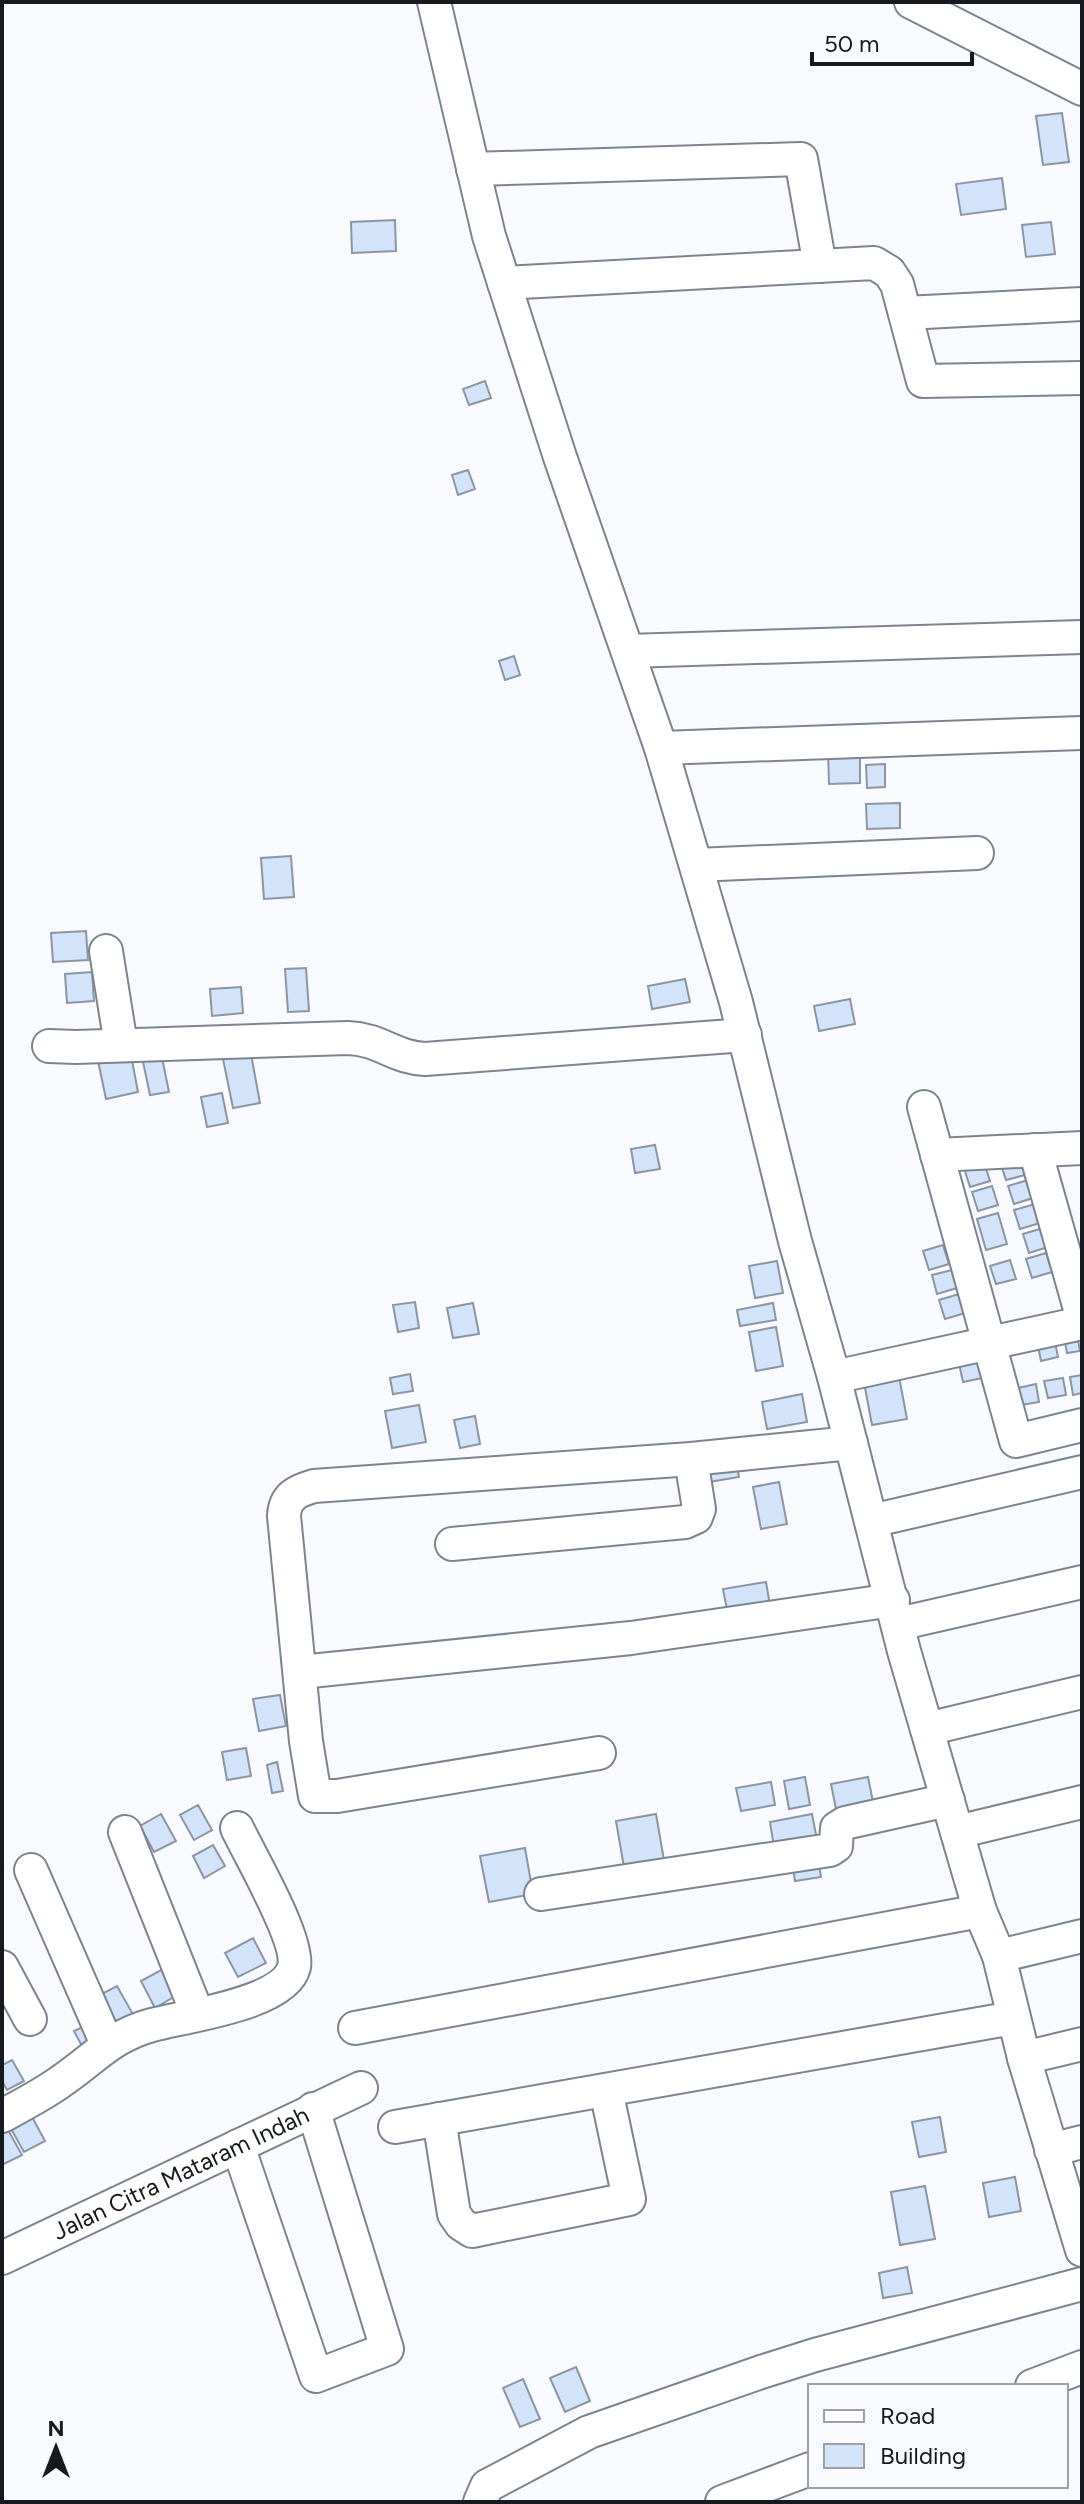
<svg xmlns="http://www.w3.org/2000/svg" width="1084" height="2504" viewBox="0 0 1084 2504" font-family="Figtree,sans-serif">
<rect width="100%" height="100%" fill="#f8fafd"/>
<path fill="#d2e3fa" stroke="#8d95a2" stroke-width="2" d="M1062,113L1069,162L1043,165L1036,116Z
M1002,178L1006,209L961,215L956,184Z
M395,220L396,251L352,253L351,222Z
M1051,222L1055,254L1026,257L1022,225Z
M485,381L491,398L469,405L463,389Z
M468,470L475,489L458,495L452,475Z
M514,656L520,675L505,680L499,661Z
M828,751H860V783L829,784Z
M885,764V787L867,788L866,765Z
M900,803V828L867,829L866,804Z
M291,856L294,897L264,899L261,858Z
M86,931L88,960L53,962L51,933Z
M306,968L309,1011L288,1012L285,969Z
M92,972L94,1001L67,1003L65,974Z
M685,979L690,1002L652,1009L648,986Z
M241,987L243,1013L212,1016L210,989Z
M850,999L855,1024L819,1031L814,1006Z
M130,1050L138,1092L106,1099L97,1056Z
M161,1053L169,1092L150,1095L142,1057Z
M251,1054L260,1103L233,1108L223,1059Z
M222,1093L228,1123L207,1127L201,1097Z
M655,1145L660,1169L635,1173L631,1149Z
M1020,1156L1025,1175L1006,1180L1000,1162Z
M984,1162L990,1181L970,1187L964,1168Z
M1028,1180L1033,1198L1014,1204L1008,1186Z
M992,1186L998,1205L978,1211L972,1192Z
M1035,1204L1040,1223L1020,1229L1014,1210Z
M998,1213L1007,1244L986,1250L977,1219Z
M1043,1228L1048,1247L1029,1253L1023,1234Z
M943,1245L949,1264L929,1270L923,1251Z
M1046,1253L1052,1272L1032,1278L1026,1259Z
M1010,1260L1016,1279L996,1284L990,1266Z
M777,1261L783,1293L755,1298L749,1266Z
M952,1270L957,1288L937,1294L932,1275Z
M959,1294L965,1313L945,1319L939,1300Z
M415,1302L419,1328L398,1332L393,1305Z
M473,1303L479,1334L453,1338L447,1308Z
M773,1303L776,1320L740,1326L737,1310Z
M776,1327L783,1366L756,1371L749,1332Z
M1077,1334L1080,1351L1067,1353L1064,1337Z
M1054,1337L1058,1357L1041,1361L1037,1341Z
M978,1350L983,1378L963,1382L957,1354Z
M898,1371L907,1419L872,1425L863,1377Z
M410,1374L413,1391L393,1394L390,1378Z
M1082,1375V1393L1073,1395L1070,1377Z
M1063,1378L1066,1395L1048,1398L1044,1381Z
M1036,1384L1039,1402L1021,1405L1018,1388Z
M802,1394L807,1422L767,1429L762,1402Z
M419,1405L426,1442L392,1448L385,1411Z
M475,1416L480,1444L460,1448L454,1420Z
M736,1460L739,1477L709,1482L706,1465Z
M779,1482L787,1524L761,1529L753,1487Z
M766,1582L771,1612L729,1620L723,1589Z
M280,1695L286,1726L259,1731L253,1699Z
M246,1748L251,1776L227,1780L222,1752Z
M277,1762L283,1791L272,1793L267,1765Z
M805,1777L810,1805L789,1809L784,1781Z
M868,1777L873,1802L836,1809L831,1784Z
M771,1782L775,1805L741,1811L736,1788Z
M198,1805L212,1830L194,1840L180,1815Z
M161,1814L176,1841L154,1852L140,1826Z
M656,1814L665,1866L625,1873L616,1821Z
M812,1814L818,1845L775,1853L770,1822Z
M213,1845L225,1866L204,1878L193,1856Z
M525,1848L533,1894L489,1902L480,1856Z
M818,1859L821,1877L795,1881L792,1863Z
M253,1938L266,1963L238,1977L225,1953Z
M163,1969L177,1995L155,2008L141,1981Z
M117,1986L135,2018L111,2031L94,1998Z
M85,2026L95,2045L84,2050L74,2031Z
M12,2060L24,2081L7,2090L2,2081V2065Z
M31,2115L45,2141L24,2152L10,2127Z
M940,2117L946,2152L919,2157L912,2122Z
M8,2130L22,2155L2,2165V2133Z
M1015,2177L1021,2211L989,2217L983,2183Z
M925,2186L935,2239L900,2245L891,2192Z
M907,2267L912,2293L883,2298L879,2273Z
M576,2367L590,2401L565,2412L550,2378Z
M523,2379L540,2419L520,2427L503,2388Z"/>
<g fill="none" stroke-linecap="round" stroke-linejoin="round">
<defs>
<g id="minor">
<path d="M434,2L489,236L560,457L661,748L736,1002L795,1241L834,1377L904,1651L980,1911L999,1956L1024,2058L1082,2250"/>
<path d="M911,2L1082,89"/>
<path d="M473,169L801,159L820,266"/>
<path d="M504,283L874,263L889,272L897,284L923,381L1082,378"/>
<path d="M905,313L1082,304"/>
<path d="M628,651L1082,637"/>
<path d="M661,748L1082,733"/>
<path d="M696,865L977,853"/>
<path d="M106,951L121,1045"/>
<path d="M49,1046L76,1047L348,1038C380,1039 395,1058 425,1059L745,1035"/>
<path d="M924,1107L1016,1441L1082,1425"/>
<path d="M1035,1150L1082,1316"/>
<path d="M937,1155L1082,1148"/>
<path d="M834,1377L1082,1323"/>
<path d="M871,1521L1082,1472"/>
<path d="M452,1544L685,1522L696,1517L699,1509L691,1459"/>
<path d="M898,1624L1082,1582"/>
<path d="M301,1672L631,1638L893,1600"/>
<path d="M927,1729L1082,1692"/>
<path d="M599,1753L337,1796H315L306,1741L284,1516C285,1496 297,1491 314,1486L691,1459L851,1443"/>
<path d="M125,1832L197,2013"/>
<path d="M957,1832L1082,1802"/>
<path d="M31,1870L107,2044"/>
<path d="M541,1894L830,1850L836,1846L837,1828L845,1823L948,1800"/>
<path d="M999,1956L1082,1936"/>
<path d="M2,1967L30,2019"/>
<path d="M355,2028L980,1911"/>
<path d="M1024,2058L1082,2044"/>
<path d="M2,2116C22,2105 42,2095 60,2082C93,2060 111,2036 152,2025C185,2016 285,2004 294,1967C300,1940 250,1856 237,1828"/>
<path d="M439,2119L454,2214L461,2224L472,2231L629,2199L606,2090"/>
<path d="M395,2127L1013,2018"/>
<path d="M238,2146L316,2376L387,2349L313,2109"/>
<path d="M1051,2150L1082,2142"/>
<path id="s1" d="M2,2258L361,2088"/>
<path d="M1032,2386L1082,2367"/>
<path d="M480,2502L487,2486L589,2432L761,2372L815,2355L1082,2284"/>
<path d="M722,2502L810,2469"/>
</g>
</defs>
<use href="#minor" stroke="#7c8490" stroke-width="36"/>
<use href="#minor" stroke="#fff" stroke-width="32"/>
</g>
<g text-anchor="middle" stroke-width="7" stroke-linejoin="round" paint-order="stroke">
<g font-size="24" fill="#16191e" stroke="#f8fafd">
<text dy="8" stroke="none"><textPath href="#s1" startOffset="198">Jalan Citra Mataram Indah</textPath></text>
</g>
</g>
<rect width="1084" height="2504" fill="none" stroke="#16191e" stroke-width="8"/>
<rect x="808" y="2384" width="260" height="104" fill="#f8fafd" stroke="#9ea0a4" stroke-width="2"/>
<rect x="824" y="2410" width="40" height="12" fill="#ffffff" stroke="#9ea0a4" stroke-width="2"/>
<text x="880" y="2424" font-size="24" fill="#16191e">Road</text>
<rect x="824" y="2444" width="40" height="24" fill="#d2e3fa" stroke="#9ea0a4" stroke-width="2"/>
<text x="880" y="2464" font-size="24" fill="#16191e">Building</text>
<g transform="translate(56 2448)" stroke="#f8fafd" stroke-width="6" paint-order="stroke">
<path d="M0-6L14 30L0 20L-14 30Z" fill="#16191e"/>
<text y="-12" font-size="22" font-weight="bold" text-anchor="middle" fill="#16191e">N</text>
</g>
<path d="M812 52v12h160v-12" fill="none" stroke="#16191e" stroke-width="4"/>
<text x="824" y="52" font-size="24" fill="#16191e" stroke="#f8fafd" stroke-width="6" paint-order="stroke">50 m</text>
</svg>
